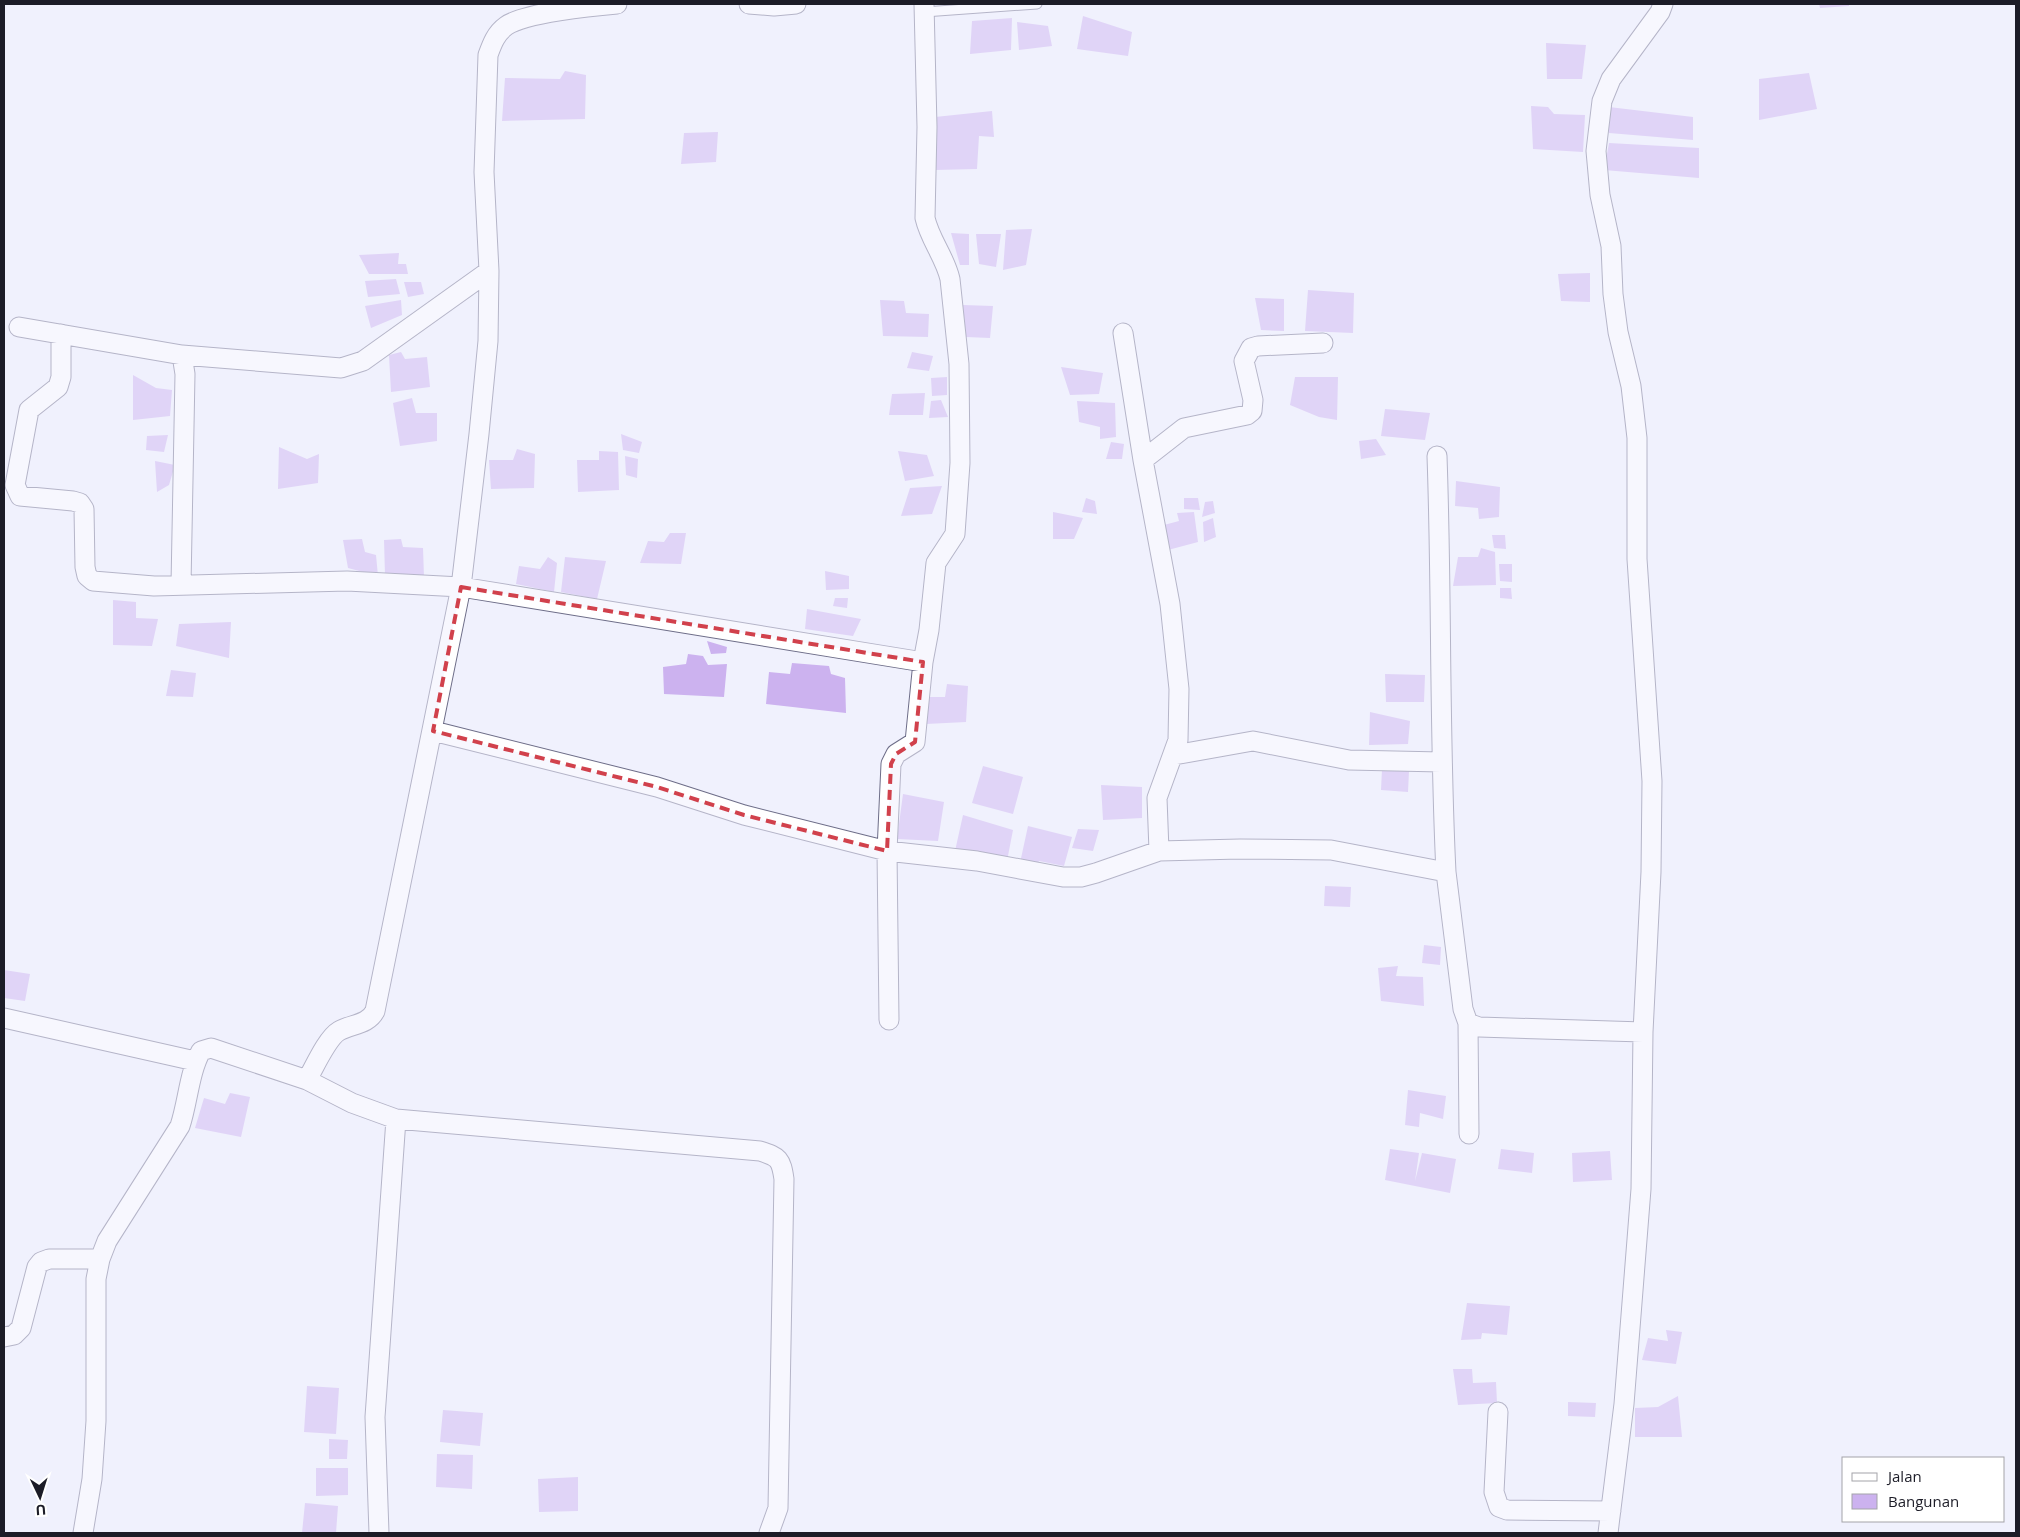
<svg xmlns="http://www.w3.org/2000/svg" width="2020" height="1537" viewBox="0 0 2020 1537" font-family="'Open Sans',sans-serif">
<rect width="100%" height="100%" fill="#f0f1fd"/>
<path fill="#ccb2ef" d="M1819,4H1849V6L1820,8Z
M1083,16L1132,32L1128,56L1077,49Z
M1012,18L1011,50L970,54L972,21Z
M1017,22L1048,26L1052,46L1019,50Z
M1546,43L1586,45L1582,79H1547Z
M565,71L586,75L585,119L502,121L505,78L560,79Z
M1809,73L1817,109L1759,120V79Z
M1531,106L1548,107L1554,114L1585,115L1583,152L1533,149Z
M1609,107L1693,117V140L1609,133Z
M992,111L994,137L979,136L977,169L935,170V117Z
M718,132L716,162L681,164L684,133Z
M1609,143L1699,148V178L1604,170Z
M1032,229L1026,265L1003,270L1006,230Z
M951,233L969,234V265H960Z
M976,234H1001L996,267L979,264Z
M399,253L398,264H406L408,274H369L359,255Z
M1590,273V302L1561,301L1558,274Z
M396,279L400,294L368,297L365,281Z
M404,282H421L424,294L408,297Z
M1308,290L1354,293L1353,333L1305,331Z
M1255,298L1284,299V331L1261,330Z
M401,300L402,315L371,328L365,306Z
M880,300L904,301L906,313L929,314L928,337L883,336Z
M963,305L993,306L990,338L966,337Z
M401,352L405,359L427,357L430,387L391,392L389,355Z
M912,352L933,356L929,371L907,368Z
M1061,367L1103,373L1099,394L1070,395Z
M133,375L156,388L172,390L170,416L133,420Z
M947,377V395L932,396L931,378Z
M1295,377H1338L1337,420L1319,417L1290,405Z
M925,393L923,415H889L892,394Z
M412,398L416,413H437V441L400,446L393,403Z
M941,400L948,417L929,418L931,401Z
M1077,401L1115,403L1116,437L1100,439V427L1079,422Z
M1385,409L1430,413L1425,440L1381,436Z
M621,434L642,442L639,453L623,450Z
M168,435L164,452L146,450L147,436Z
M1376,439L1386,455L1361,459L1359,441Z
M1111,442L1124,444L1122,459H1106Z
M279,447L307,459L319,454L318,483L278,489Z
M517,449L535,454L534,488L491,489L489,460H513Z
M599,451L618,452L619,490L578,492L577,460H599Z
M898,451L927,455L934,476L905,481Z
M625,456L638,459L637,478L626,475Z
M155,461L175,465L169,485L157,492Z
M1456,481L1500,487L1499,517L1479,519L1478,508L1455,506Z
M942,486L932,514L901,516L910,488Z
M1086,498L1095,501L1097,514L1082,512Z
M1184,498H1198L1200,510L1184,509Z
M1213,501L1215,513L1202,517L1205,502Z
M1053,512L1083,518L1074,539H1053Z
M1194,512L1198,542L1168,550L1164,525L1179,521L1177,513Z
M1213,518L1216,537L1204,542L1203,522Z
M670,533H686L681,564L640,563L648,541L664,542Z
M1492,535H1505L1506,549L1494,548Z
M362,539L365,552L376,555L378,576L348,568L343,540Z
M401,539L403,547L423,548L424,577L385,575L384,540Z
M1481,548L1495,552L1496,585L1453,586L1458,557H1478Z
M548,557L557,563L554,592L516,584L519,566L540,569Z
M565,557L606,561L597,599L561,592Z
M1499,564H1512V582L1500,581Z
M825,571L849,576V589L826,590Z
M1500,588H1511L1512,599L1500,598Z
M835,598H848L847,608L833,606Z
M113,600L136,602V618L158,619L152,646L113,645Z
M807,609L861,619L853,636L805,629Z
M231,622L229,658L176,646L179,624Z
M707,641L727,647L726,653L711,654Z
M688,654L703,656L708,665L727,664L724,697L664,694L663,667L686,664Z
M792,663L829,666L831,674L845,678L846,713L766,704L769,672L790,674Z
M171,670L196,673L193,697L166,696Z
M1385,674L1425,675L1424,702H1386Z
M947,684L968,686L966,722L926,724V697H945Z
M1370,712L1410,721L1408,744L1369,745Z
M983,766L1023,777L1013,814L972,803Z
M1382,769L1409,771L1408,792L1381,790Z
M1101,785L1142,787V818L1103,820Z
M903,794L944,802L938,841L897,839Z
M963,815L1013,830L1007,861L955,851Z
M1028,826L1072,837L1064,866L1039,861L1037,865L1020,863Z
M1078,829L1099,830L1093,851L1072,848Z
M1325,886L1351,887L1350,907L1324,906Z
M1424,945L1441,947L1440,965L1422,963Z
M1398,966L1396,976L1423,977L1424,1006L1381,1001L1378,968Z
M4,970L30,974L25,1001L4,998Z
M1408,1090L1446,1096L1443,1119L1420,1113L1419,1127L1405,1125Z
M230,1093L250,1097L241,1137L195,1128L204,1098L225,1104Z
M1390,1149L1419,1153L1415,1181L1422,1153L1456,1159L1450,1193L1385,1180Z
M1501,1149L1534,1153L1532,1173L1498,1169Z
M1610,1151L1612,1180L1573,1182L1572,1153Z
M1467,1303L1510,1306L1507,1335L1482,1333L1481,1339L1461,1340Z
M1666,1330L1682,1332L1676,1364L1642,1360L1648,1338L1668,1341Z
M1453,1369H1472L1473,1383L1496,1382L1497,1403L1458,1405Z
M307,1386L339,1388L336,1434L304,1432Z
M1678,1396L1682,1437H1635V1408L1658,1407Z
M1568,1402L1596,1403L1595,1417L1568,1416Z
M443,1410L483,1413L480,1446L440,1442Z
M329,1439L348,1440L347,1459H329Z
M437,1454L473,1455L472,1489L436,1487Z
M316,1468H348V1495L316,1496Z
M578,1477V1511L539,1512L538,1479Z
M305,1503L338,1506L336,1533H302Z"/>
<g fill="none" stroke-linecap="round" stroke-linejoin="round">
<defs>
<path id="lane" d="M924,12L1037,4"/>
<path id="street" d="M749,4L774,6L796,4
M19,327L182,355L185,374L181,585
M1123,333L1143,460L1170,604L1179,689L1178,740L1157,798L1159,851
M61,334V377L58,387L29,410L15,485L20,496L73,501L80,503L84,509L85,567L87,576L93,581L154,586L347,581L461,587L923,662L915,742L896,754L891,764L887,851L889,1020
M182,355L341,368L363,361L489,271
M1437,456C1442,595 1439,734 1446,872
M1143,460L1184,428L1247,415L1252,411L1253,400L1244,361L1251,348L1258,346L1323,343
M923,662L929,630L936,563L955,534L960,463L959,364L950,279C945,257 930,240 925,218L927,127L924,4
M433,731L657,787L744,815L887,851L977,861L1063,877H1081L1096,873L1159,851L1240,849L1331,850L1446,872L1463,1009L1468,1023L1479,1027L1643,1032L1641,1189L1624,1404L1608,1533
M1174,755L1253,741L1349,760L1441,762
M4,1018L195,1061
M1468,1023L1469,1134
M1643,1032L1651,872L1652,781L1637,559V438L1631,386L1618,332L1613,294L1611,246L1600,195L1596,151L1602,101L1611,79L1660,12L1663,4
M307,1080L352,1103L396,1119L760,1151C779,1157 781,1159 784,1179L778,1508L769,1533
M4,1337L14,1335L21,1328L37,1267L41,1262L49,1259H100
M1498,1412L1494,1492L1499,1507L1507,1510L1611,1511
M83,1533L92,1479L96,1421V1279L100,1259L107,1241L180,1126C188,1102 189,1073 201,1051L211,1048L307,1080C314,1068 327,1038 339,1031C351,1024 368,1025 375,1011L461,587L479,434L488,341L489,271L484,172L488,55C492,44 496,33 506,26C524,13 593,6 617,4
M379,1533L375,1417L396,1119"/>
</defs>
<use href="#lane" stroke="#6d6d88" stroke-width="11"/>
<use href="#street" stroke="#6d6d88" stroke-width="21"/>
<use href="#lane" stroke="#fff" stroke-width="9"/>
<use href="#street" stroke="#fff" stroke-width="19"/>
</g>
<path d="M0 0H2020V1537H0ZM461,587L923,662L915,742L896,754L891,764L887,851L744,815L657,787L433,731Z" fill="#f0f1fd" fill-opacity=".55" fill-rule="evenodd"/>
<path fill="none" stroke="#d1414c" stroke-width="4" stroke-dasharray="10 6" stroke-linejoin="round" d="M461,587L923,662L915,742L896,754L891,764L887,851L744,815L657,787L433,731Z"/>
<rect width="2020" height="1537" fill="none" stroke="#1c1c27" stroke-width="10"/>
<rect x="1842" y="1457" width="162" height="65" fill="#ffffff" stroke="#a4a4a9"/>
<rect x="1852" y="1473" width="25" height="8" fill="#ffffff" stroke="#a4a4a9"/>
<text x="1888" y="1482" font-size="15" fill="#1c1c27">Jalan</text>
<rect x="1852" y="1494" width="25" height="15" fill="#ccb2ef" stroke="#a4a4a9"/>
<text x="1888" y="1507" font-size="15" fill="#1c1c27">Bangunan</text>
<g transform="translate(40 1497) rotate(176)" stroke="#ffffff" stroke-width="4" paint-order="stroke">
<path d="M0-4L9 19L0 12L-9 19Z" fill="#1c1c27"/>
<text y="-8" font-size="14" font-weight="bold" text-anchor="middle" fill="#1c1c27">U</text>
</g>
</svg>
